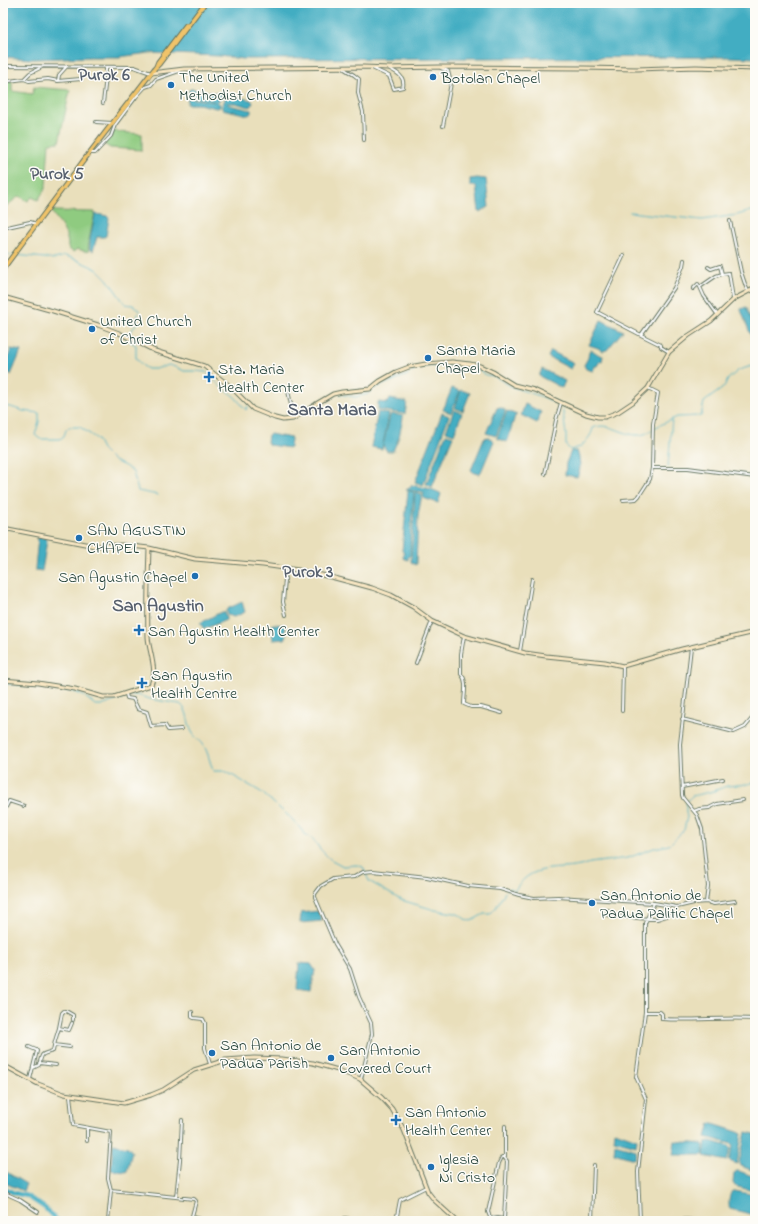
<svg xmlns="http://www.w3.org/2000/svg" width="758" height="1224" viewBox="0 0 758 1224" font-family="'Indie Flower',sans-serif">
<rect width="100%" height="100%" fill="#fdfcf7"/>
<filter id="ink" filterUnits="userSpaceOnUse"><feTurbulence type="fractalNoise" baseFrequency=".025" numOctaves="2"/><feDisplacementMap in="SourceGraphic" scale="8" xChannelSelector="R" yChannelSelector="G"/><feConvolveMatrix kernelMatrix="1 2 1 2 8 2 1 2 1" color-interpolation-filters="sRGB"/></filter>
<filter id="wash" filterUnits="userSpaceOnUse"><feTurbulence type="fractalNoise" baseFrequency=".012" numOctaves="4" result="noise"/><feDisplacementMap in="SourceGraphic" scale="16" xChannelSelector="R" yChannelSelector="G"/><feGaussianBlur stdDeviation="0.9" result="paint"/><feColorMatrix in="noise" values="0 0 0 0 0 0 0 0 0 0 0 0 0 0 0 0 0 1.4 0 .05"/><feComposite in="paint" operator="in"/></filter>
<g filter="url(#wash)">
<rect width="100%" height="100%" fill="#e9dfbb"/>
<path fill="#8fcb80" stroke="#57845a" d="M3,80L12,81V91L32,94L34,87L70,90L59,142L49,143L46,186L44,191L38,200L32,197L28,201L19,196L3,209Z
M115,130L117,132L142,134V150L110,148L104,144Z
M53,210L56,211L95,212L89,240L88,252L77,249L73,252L68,248C69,234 59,223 52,212Z"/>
<path fill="#42adc2" stroke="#30757b" d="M3,3H113L118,4L124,3H755V58L730,57L243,59L219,56L149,53L119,57H90L32,59L3,57Z
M191,89L221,94L220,100L217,101L218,103L220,104V107L216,108L199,104H187L188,98L214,102V101L188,96L189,90Z
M227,95L251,100L253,102L252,105L250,107L235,103H227L229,105L251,110V113L249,115L222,109V106Z
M477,178L486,179L489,207L479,212L476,186H470V179Z
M96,214L107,216L109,218L106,236L104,237H97L93,251L90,250V239L95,215Z
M746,307L755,330V346L741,310V309Z
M601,320L623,331L607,350L602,351C598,347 594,347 589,345Z
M11,349L21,351L11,375L5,368Z
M591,350C595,351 597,355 603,356L602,361H600L597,366H595L593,371L586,369L584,365L588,358L589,351Z
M551,351L574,363L571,369L548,357Z
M542,369L565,381L562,388L539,376Z
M452,388L460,391L451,413L443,410Z
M461,390L470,393L463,411L455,408Z
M390,399L407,402L405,414L378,410V402L387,403Z
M525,404L541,412L537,423L521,415Z
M500,407L505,410V412L496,436L486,433L497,408Z
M454,410L462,413L454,434L446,431Z
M507,411L517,415L515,416L507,442L497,438Z
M378,412L389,414L382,449L371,447Z
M442,413L449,416L423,485L415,482Z
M392,414L403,416V418L399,437L393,451H387L383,446L390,416Z
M270,434L291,438V439L290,448L269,445L267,442L268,435Z
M446,434L453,436L432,487L426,484Z
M486,437L492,439L494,441L481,472L479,474L474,473L471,470L484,439Z
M571,451H577C580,459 582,469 577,477L565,475V474L566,463Z
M412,485L431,489L440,493L441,494L438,503L423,498L424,492L406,490L411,487Z
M408,491L414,492L411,525L410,556L408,557V560L403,558L404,553L402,551Z
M415,492L422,494L418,516L416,565L411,562Z
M40,537L46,538L47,540L42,571L35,570V568L38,538Z
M242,602L245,612L234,617L227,615L226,611L227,609Z
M221,612H224L226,618V620L204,629L200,623L202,622Z
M273,624L285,625L286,638L285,639L273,640L272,626Z
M318,911L322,921L300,923L301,913Z
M299,963L311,964L315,970L311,992L297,990Z
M710,1123L738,1132L742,1134L737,1164L729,1161L733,1146L732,1144L706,1137Z
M615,1131L637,1139L636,1146L614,1140Z
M746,1132L755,1134V1171L740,1166L739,1163Z
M675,1141L702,1144L704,1145L703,1155H673Z
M710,1141L729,1146L731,1148L727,1161L704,1156L706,1142Z
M113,1144L128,1147L132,1152L127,1171L125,1172L111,1170Z
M615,1144L636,1150L635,1158L634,1159L614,1153Z
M3,1170L26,1184L23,1191L3,1182Z
M737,1171H739L752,1176L753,1179L752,1189L749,1190L735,1186L733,1183L734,1173Z
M732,1191H735L755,1195V1215L730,1209C728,1205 729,1195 732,1191Z"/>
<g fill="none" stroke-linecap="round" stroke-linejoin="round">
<path stroke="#42adc2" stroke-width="1" d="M630,212L702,220L737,215L755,210
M3,254L12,255
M15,255L55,259L65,256L72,258L90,266L98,270L107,279L125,304L133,305L139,310L136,324L126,339L136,345V358L143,366L148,369H155L169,365L178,368L184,371H194L206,372L219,385L235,397L246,410L248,406
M340,394L355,397L368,394L373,389L407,375L414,370L427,366H466L478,369L486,375L494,376L499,379L512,387L543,397L562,406L566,434V445L570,450C573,449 577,448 580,447C585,443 592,435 593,428C613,419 631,446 652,430
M329,398L335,395
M3,406L11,407L23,411L39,413V422L35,435L40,439H60L64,436L66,430L69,427H80L97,439L102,449L114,461L125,466L133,472L138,491L158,495
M654,428L677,417L701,416L704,402L723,388L729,378L739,370L755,365
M668,467L672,419
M3,684H12L75,692L84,696L95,705H104L130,695H137L150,699L180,704C189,710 187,723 192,732C194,737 200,740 203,744C208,752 210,762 213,771H225L261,792L292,819L306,835L313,839L320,849L330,859L343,866L357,865L363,867L369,881L401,900L435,910L455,913L460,915L465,919L471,921L484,914H490L495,909L505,892
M688,800L692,796L714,791L727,786L748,784L755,782
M507,890L509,888L515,890C534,859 563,874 590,863L628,858L654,848L669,845L684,830L687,817L686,812V803"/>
<path stroke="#42adc2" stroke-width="4.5" d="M3,1187L14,1193L27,1196L45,1208L55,1219L59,1221"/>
</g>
</g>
<g filter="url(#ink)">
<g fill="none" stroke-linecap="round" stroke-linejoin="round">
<defs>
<path id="street" d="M3,66L134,67L151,73
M343,68L354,75L359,79L358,93L363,112L364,140
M372,68L389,76L394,89L403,87C405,77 398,73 390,69
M441,68L448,71L451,83L443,126
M24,79L29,81L48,79L58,81L59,75L67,66
M9,81L24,79L30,73L42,67
M58,81L81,79
M103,103L106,77V67
M96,122L112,123
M90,152L92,153H95L111,136L115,125L136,97L145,87L151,85L156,79L179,71
M730,221L741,272L746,287L748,291
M3,228L30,222L37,224
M624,255L597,312L641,335
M708,267L711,269L720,266L722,274L729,273L733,299
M693,289L698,284L700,287
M717,314L704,296L700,287L716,276L722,274
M669,352L661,347V345L641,335L674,288L683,266L684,260
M648,388L658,393L653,424L652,468H688L755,477
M288,391L294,418
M545,474L556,420L561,403
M623,500L636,499L639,496L650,479L652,468
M286,615L283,602L286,568
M464,636L461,654V674C468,681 464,694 464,704L471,707H481L502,713
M691,647L680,744L682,795L683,798L697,815L702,829L708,886L706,902
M520,651L532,579
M416,663L432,621
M126,694L127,698L133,699L138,709L147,712L151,726L165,725L168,730L181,729
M622,711L623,666
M682,719L734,732L745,727L755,715
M682,787L723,779
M3,806L6,807L9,801L24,806
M694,811L699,809L709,808L717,804L743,800
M608,910L607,915L649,919H657L675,913
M192,1012V1017L194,1018L203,1019L205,1023V1048L210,1064
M646,1012H660L662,1014V1019C693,1021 724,1017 755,1019
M72,1023L69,1030L59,1028L62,1013L64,1011H66L73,1015V1020
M54,1045L70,1047
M29,1047L36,1050L37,1051L30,1079
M39,1063L56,1065
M33,1068L39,1065C43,1051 41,1055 53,1051L55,1041L59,1028
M361,1079L372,1034L371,1023L359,997L350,969L335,944L315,897V894L321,886L333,879L354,877L363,872L373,871L427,877L468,886L500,889L519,895L534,898L558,897L654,903L677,907L694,903L706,902L714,904L735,901
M70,1095L73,1125L111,1132L108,1178L111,1190L194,1199L196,1201L192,1216L193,1217L208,1221
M87,1128V1141
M505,1157V1126
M3,1191L9,1195L20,1200L38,1212
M176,1197L180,1160L182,1120
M108,1221L111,1190
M340,1221L345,1218L360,1221
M396,1221L400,1200L426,1187
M504,1221V1219L507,1161L504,1157H502L499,1163L488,1212L490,1217L504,1219
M592,1221L594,1165
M640,1221L638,1172L646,1099L636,1077L645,1012V923L654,903"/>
<path id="secondary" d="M151,73L184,69L363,67L389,68L440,67L583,68L637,69L696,67L755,69
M3,297L53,311L98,325L119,333L155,351L204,366L231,387L253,409L275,418L283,420L293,419L316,404L333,394L342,392L370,389L380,381L396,372L409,367L426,364L452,362L470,364L480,366L493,372L514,385L534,390L586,414L598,417H605L618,412L633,402L648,388L669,352L688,336L711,321L734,299L755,288
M3,528L95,546L122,545L149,548L195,559L263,565L298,570L331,577L372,588L391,595L413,607L432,621L464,636L525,653L546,656L605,662L623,666L682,649L755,632
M3,680L38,683L75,689L103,697H114L151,685C158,670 149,652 148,637C147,607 148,577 149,548
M3,1065L38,1084L64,1094L124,1103L151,1095L163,1090L194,1070L226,1060L254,1058L282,1059L313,1063L338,1070L360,1079L382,1098L392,1109L404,1130L428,1192L435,1201L457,1221
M661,1221L687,1220L699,1221"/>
<path id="highway" d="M156,67L158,62L186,25
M3,269L84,160L155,68L159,64L205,3"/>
</defs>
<use href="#street" stroke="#667663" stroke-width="4"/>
<use href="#secondary" stroke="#667663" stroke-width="5"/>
<use href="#highway" stroke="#667663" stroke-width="5.5"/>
<use href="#street" stroke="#fff" stroke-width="2"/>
<use href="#secondary" stroke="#f9e7c3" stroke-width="3"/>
<use href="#highway" stroke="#f0c369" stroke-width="3.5"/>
</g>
</g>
<g fill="#1f6fb2" stroke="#fdfcf7" stroke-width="1.5">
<circle cx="433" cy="77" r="4"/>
<circle cx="171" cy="85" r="4"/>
<circle cx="92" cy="329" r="4"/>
<circle cx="428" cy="358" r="4"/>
<path d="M207 371h4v4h4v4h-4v4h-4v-4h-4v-4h4z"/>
<circle cx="79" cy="538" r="4"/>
<circle cx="195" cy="576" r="4"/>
<path d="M137 624h4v4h4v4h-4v4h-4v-4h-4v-4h4z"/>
<path d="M140 677h4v4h4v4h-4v4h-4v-4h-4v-4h4z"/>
<circle cx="592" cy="903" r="4"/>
<circle cx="212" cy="1053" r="4"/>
<circle cx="331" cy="1058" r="4"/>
<path d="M394 1114h4v4h4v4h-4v4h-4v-4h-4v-4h4z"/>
<circle cx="431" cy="1167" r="4"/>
</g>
<g text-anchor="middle" stroke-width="3" stroke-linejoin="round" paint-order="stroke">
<g font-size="16" fill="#1f3d34" stroke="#fdfcf7" text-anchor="start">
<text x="179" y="82">The United<tspan x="179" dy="18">Methodist Church</tspan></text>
<text x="441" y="83">Botolan Chapel</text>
<text x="100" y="326">United Church<tspan x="100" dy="18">of Christ</tspan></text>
<text x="436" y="355">Santa Maria<tspan x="436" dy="18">Chapel</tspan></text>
<text x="218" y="374">Sta. Maria<tspan x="218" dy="18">Health Center</tspan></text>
<text x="87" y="535">SAN AGUSTIN<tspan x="87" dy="18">CHAPEL</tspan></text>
<text x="187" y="582" text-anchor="end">San Agustin Chapel</text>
<text x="148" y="636">San Agustin Health Center</text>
<text x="151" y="680">San Agustin<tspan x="151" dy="18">Health Centre</tspan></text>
<text x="600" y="900">San Antonio de<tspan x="600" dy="18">Padua Palitic Chapel</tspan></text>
<text x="220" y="1050">San Antonio de<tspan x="220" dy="18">Padua Parish</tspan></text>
<text x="339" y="1055">San Antonio<tspan x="339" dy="18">Covered Court</tspan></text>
<text x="405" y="1117">San Antonio<tspan x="405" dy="18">Health Center</tspan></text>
<text x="439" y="1164">Iglesia<tspan x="439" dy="18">Ni Cristo</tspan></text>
</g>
<g font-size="17" font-weight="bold" fill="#57606d" stroke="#fdfcf7">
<text x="104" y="80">Purok 6</text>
<text x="57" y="179">Purok 5</text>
<text x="308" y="577">Purok 3</text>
</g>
<g font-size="18" font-weight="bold" fill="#57606d" stroke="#fdfcf7">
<text x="332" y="415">Santa Maria</text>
<text x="158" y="611">San Agustin</text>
</g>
</g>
<rect width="758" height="1224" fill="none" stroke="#fdfcf7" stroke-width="16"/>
</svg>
